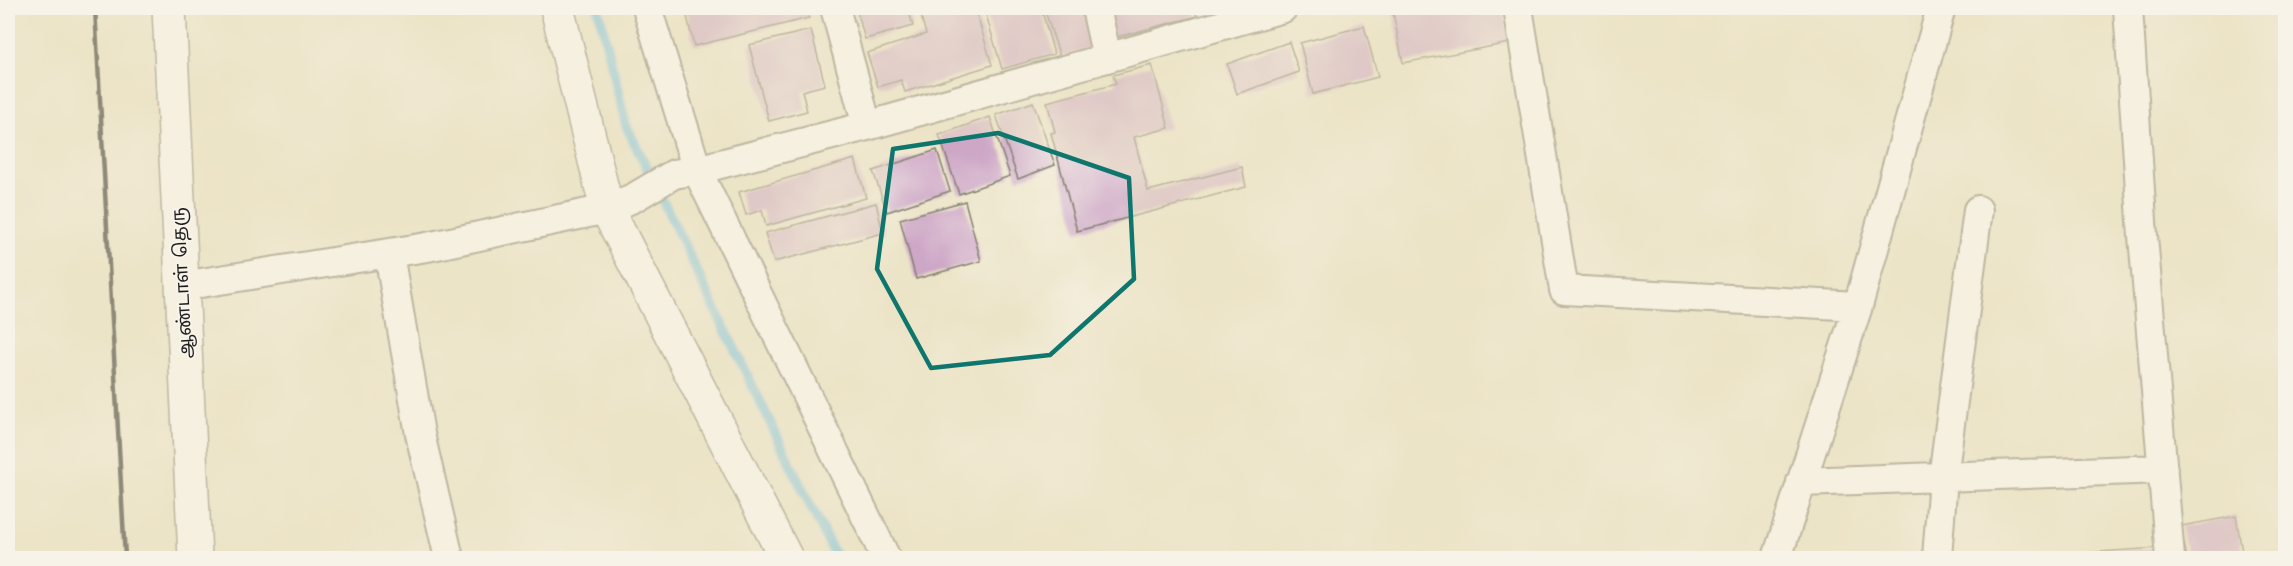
<svg xmlns="http://www.w3.org/2000/svg" width="2293" height="566" viewBox="0 0 2293 566" font-family="'Shantell Sans','Noto Sans Tamil',sans-serif">
<rect width="100%" height="100%" fill="#f7f3e8"/>
<filter id="ink" filterUnits="userSpaceOnUse"><feTurbulence type="fractalNoise" baseFrequency=".0167" numOctaves="2"/><feDisplacementMap in="SourceGraphic" scale="12" xChannelSelector="R" yChannelSelector="G"/><feConvolveMatrix kernelMatrix="1 2 1 2 8 2 1 2 1" color-interpolation-filters="sRGB"/></filter>
<filter id="wash" filterUnits="userSpaceOnUse"><feTurbulence type="fractalNoise" baseFrequency=".008" numOctaves="4" result="noise"/><feDisplacementMap in="SourceGraphic" scale="24" xChannelSelector="R" yChannelSelector="G"/><feGaussianBlur stdDeviation="1.35" result="paint"/><feColorMatrix in="noise" values="0 0 0 0 0 0 0 0 0 0 0 0 0 0 0 0 0 1.4 0 .05"/><feComposite in="paint" operator="in"/></filter>
<g filter="url(#wash)">
<rect width="100%" height="100%" fill="#ece4c7"/>
<g fill="none" stroke-linecap="round" stroke-linejoin="round">
<path stroke="#67bde3" stroke-width="10" d="M598,8L626,125L836,558"/>
</g>
<g id="blocks">
<path fill="#cea7c7" d="M685,8H807L809,18L694,46Z
M856,8H908L913,26L865,39Z
M925,8H975L992,65L905,92L901,80L878,87L867,53L926,34L919,9Z
M984,8H1041L1054,54L1002,69Z
M1044,8H1086L1098,45L1060,57Z
M1105,8H1194L1197,16L1113,38Z
M1392,8H1503L1510,43L1403,63Z
M1364,26L1378,77L1313,94L1300,43Z
M811,30L825,85L802,91L807,111L769,121L749,45Z
M1289,42L1299,72L1237,94L1227,64Z
M1152,65L1169,128L1134,137L1148,191L1242,167L1246,187L1077,231L1051,133L1055,132L1047,102L1116,84L1113,75Z
M1033,102L1055,165L1018,179L996,115Z
M990,117L1010,176L959,194L939,135Z
M937,150L950,191L887,212L873,171Z
M855,159L866,198L766,226L762,210L746,215L739,192Z
M965,201L981,261L916,279L900,219Z
M876,203L883,233L774,262L765,233Z
M2236,516L2243,558H2187L2181,526Z
M2158,548L2159,558H2069V554Z"/>
</g>
</g>
<g filter="url(#ink)">
<use href="#blocks" fill-opacity="0" stroke="#848072" stroke-width="1.5"/>
<g fill="none" stroke-linecap="round" stroke-linejoin="round">
<defs>
<path id="minor" d="M647,8L697,170L886,558
M835,8L867,126
M1096,8L1107,58
M1518,8L1564,290L1858,306L1941,8
M2128,8L2143,236L2170,558
M389,254L420,434L449,558
M182,286L427,247L607,209L633,198L674,174L697,170L867,126L1283,8
M1801,482L2163,469
M1777,558L1858,306
M1937,558L1943,478L1978,210"/>
<path id="tertiary" d="M169,8L195,558
M557,8L607,209L786,558"/>
</defs>
<use href="#minor" stroke="#848072" stroke-width="32"/>
<use href="#tertiary" stroke="#848072" stroke-width="36"/>
<use href="#minor" stroke="#fff" stroke-width="28"/>
<use href="#tertiary" stroke="#fff" stroke-width="33"/>
<path stroke="#1c1c1c" stroke-width="4.5" d="M95,8L125,558"/>
</g>
</g>
<path d="M0 0H2293V566H0ZM998,133L1129,178L1134,279L1050,355L931,368L877,269L893,149Z" fill="#ece4c7" fill-opacity=".55" fill-rule="evenodd"/>
<path fill="none" stroke="#0f766e" stroke-width="4.5" stroke-linejoin="round" d="M998,133L1129,178L1134,279L1050,355L931,368L877,269L893,149Z"/>
<g text-anchor="middle" stroke-width="4.5" stroke-linejoin="round" paint-order="stroke">
<g font-size="18" fill="#1c1c1c" stroke="#f7f3e8">
<text transform="translate(182 283) rotate(-93)" y="6">ஆண்டாள் தெரு</text>
</g>
</g>
<rect width="2293" height="566" fill="none" stroke="#f7f3e8" stroke-width="30"/>
</svg>
